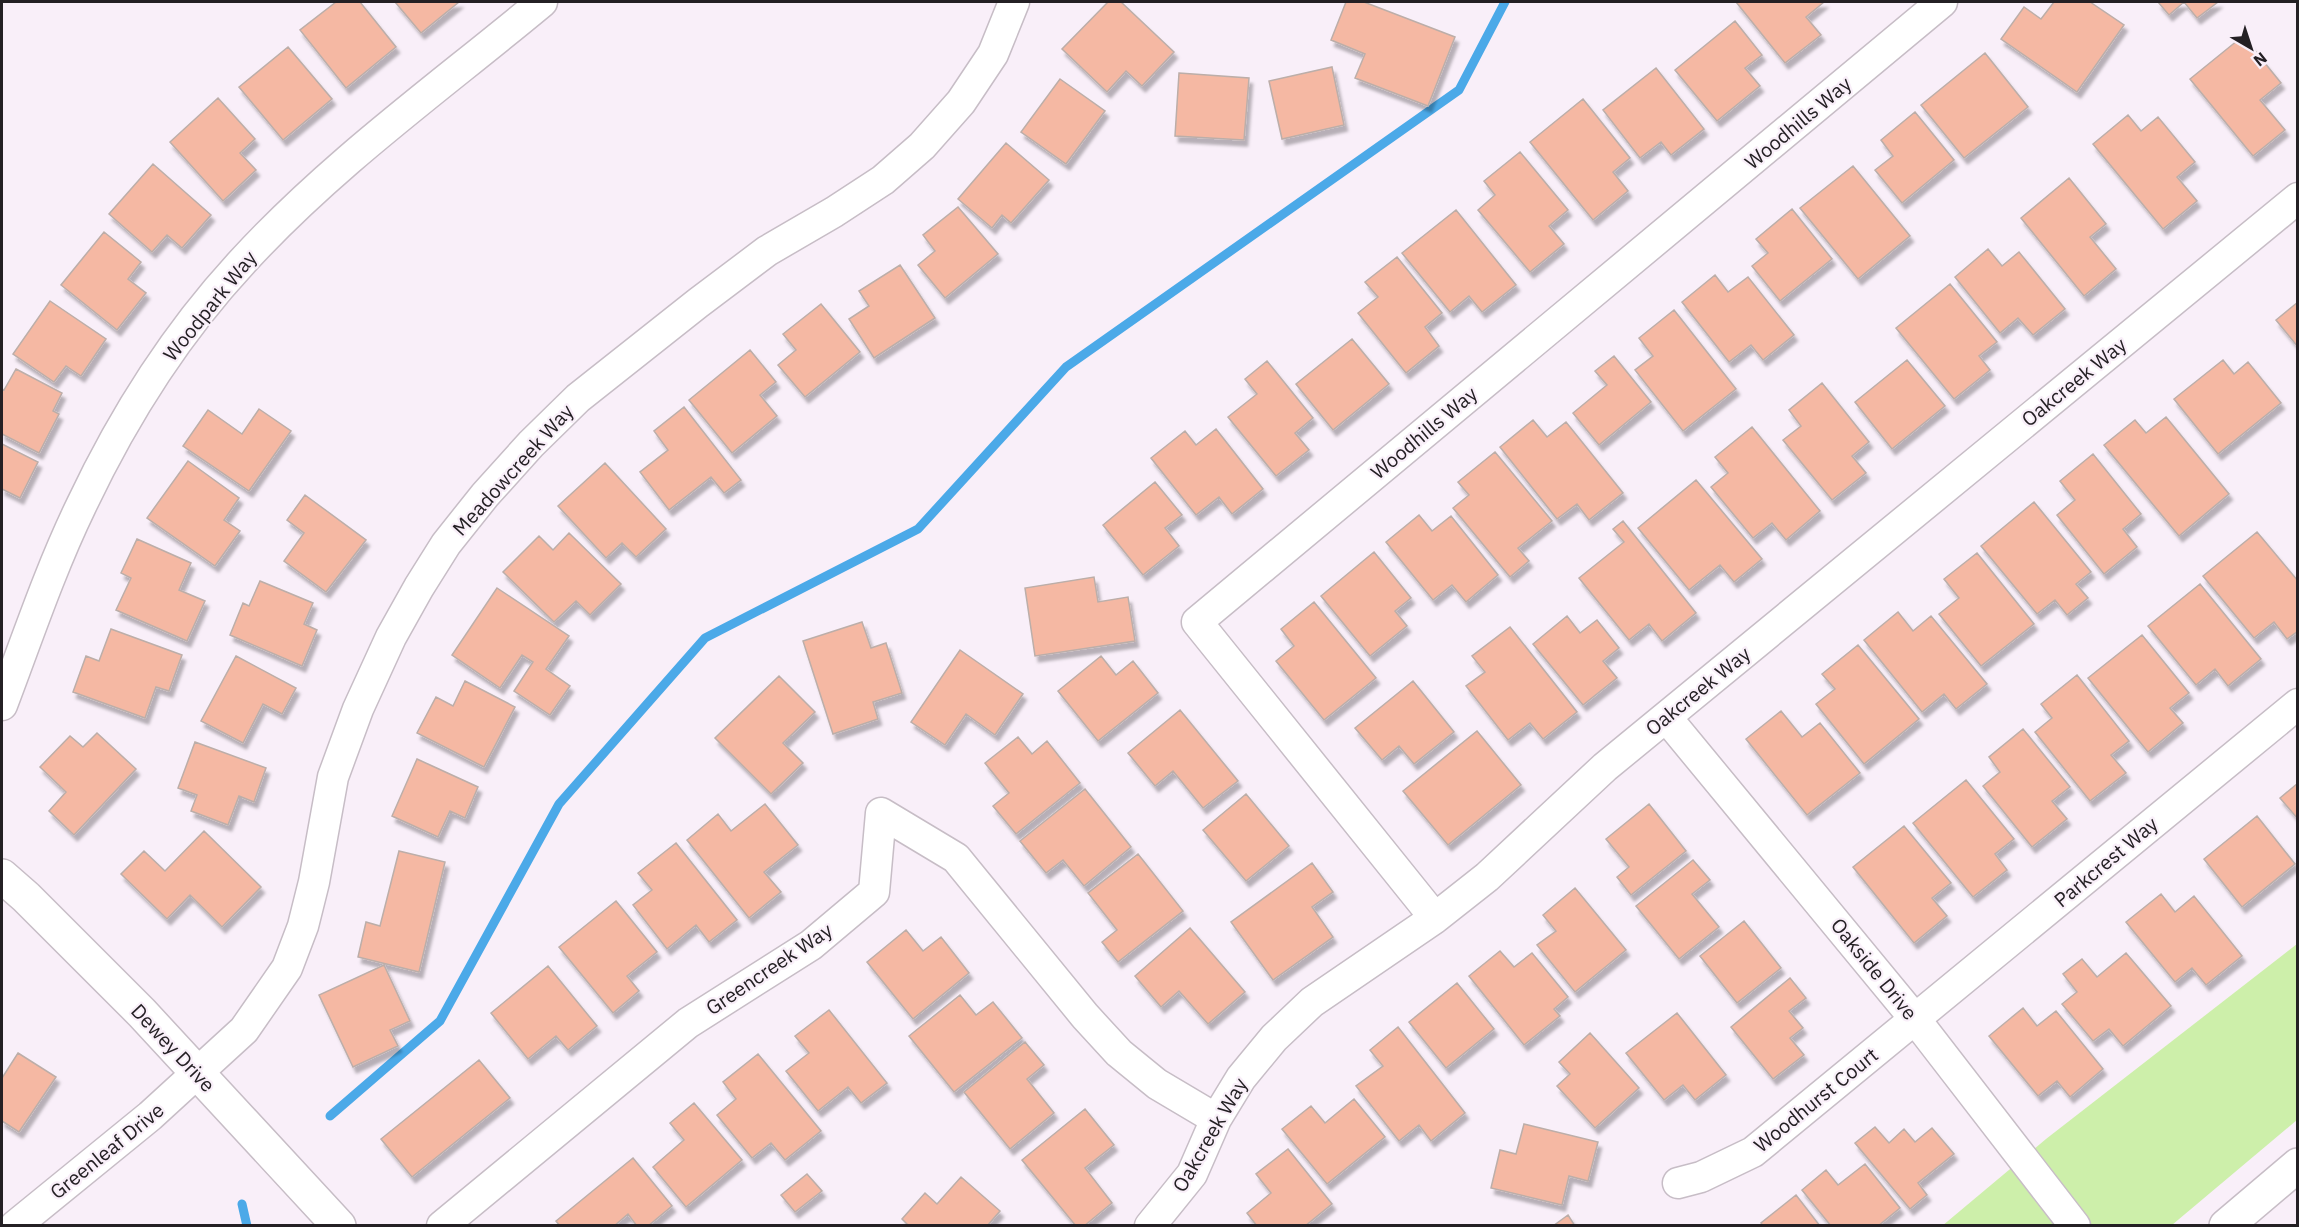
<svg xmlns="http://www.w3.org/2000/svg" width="2299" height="1227" viewBox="0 0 2299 1227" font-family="'IBM Plex Sans',sans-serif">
<defs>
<filter id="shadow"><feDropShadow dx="3.5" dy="6" stdDeviation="1.5" flood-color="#0004"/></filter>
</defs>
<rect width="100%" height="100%" fill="#f9eff9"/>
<path fill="#cdefaa" d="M2297,944V1120L2172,1225L1942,1226L2046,1139Z"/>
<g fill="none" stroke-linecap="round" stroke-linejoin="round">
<path stroke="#4ba9e8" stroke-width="9" d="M330,1116L440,1021L559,804L705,638L918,529L1066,367L1459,90L1505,2
M242,1204L247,1226"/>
</g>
<path fill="#f5b8a3" stroke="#bcaea9" stroke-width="1.5" filter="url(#shadow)" d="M336,2H360L396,47L346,88L300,30Z
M395,2H459L421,33Z
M1108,2H1121L1174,52L1142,86L1126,71L1107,92L1062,49Z
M1346,2H1364L1455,37L1428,106L1355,78L1365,54L1331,40Z
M1736,2H1824L1806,17L1821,35L1785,63Z
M2054,2H2090L2124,25L2077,92L2001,39L2024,7L2041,19Z
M2158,2H2218L2197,18L2184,2L2169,15Z
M1735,21L1762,55L1745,68L1760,86L1717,121L1675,70Z
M2243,36L2281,83L2260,100L2285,130L2253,156L2190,79Z
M288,47L332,99L283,140L239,87Z
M1985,53L2028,107L1964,158L1921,105Z
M1332,67L1344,125L1282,139L1269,81Z
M1656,68L1704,129L1671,155L1661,142L1640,158L1603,110Z
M1179,73L1249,78L1244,140L1175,136Z
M1060,79L1105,111L1066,164L1021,132Z
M218,98L255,139L240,153L256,170L223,201L170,142Z
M1583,99L1630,158L1613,172L1628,191L1593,220L1530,142Z
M1915,112L1954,160L1902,203L1875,170L1893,156L1881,140Z
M2128,115L2141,131L2158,117L2195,162L2177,177L2197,201L2163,229L2093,144Z
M1006,143L1049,180L1011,223L1002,215L992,228L958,199Z
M1520,152L1568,210L1549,226L1564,244L1530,272L1478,210L1495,195L1484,181Z
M153,164L211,215L182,248L167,235L152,252L109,214Z
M1853,166L1910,236L1858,279L1800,208Z
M2069,178L2106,224L2090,237L2116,269L2084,296L2021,218Z
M958,207L998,254L945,298L918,265L935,251L923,235Z
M1792,209L1832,259L1780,301L1752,266L1768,253L1756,239Z
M1456,210L1516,285L1482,312L1469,296L1450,312L1402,253Z
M104,232L141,262L128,279L146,293L117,330L61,285Z
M1988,249L2002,266L2019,252L2065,309L2033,335L2018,318L2000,333L1955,277Z
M1397,257L1442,313L1425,327L1439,346L1406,373L1358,313L1378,297L1365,282Z
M900,265L935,318L874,358L849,319L869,306L859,291Z
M1715,275L1728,292L1748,277L1794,335L1763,360L1751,345L1729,362L1682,302Z
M1950,284L1997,342L1979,356L1990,370L1954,399L1896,328Z
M50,301L106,339L81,376L66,366L54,382L13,354Z
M2298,302V347L2276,320Z
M821,304L860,352L805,397L778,365L796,350L783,334Z
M1674,310L1736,389L1683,431L1635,370L1653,356L1639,338Z
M1352,339L1389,384L1333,430L1296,384Z
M750,350L776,382L760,395L777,416L732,453L689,400Z
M1614,356L1651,402L1599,445L1573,413L1607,385L1595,371Z
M1907,360L1945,406L1892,449L1855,402Z
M2223,360L2234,374L2248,362L2281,403L2218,454L2174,399Z
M1267,361L1313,418L1295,433L1309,450L1276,476L1228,417L1257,394L1245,379Z
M16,369L62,393L53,411L59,414L39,453L2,434V389L4,390Z
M1822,383L1869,442L1852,456L1866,473L1832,500L1783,440L1801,426L1789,410Z
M684,407L741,480L724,493L711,477L669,510L640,472L668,450L654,431Z
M259,409L291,431L249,491L183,446L208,410L242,434Z
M2166,417L2229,494L2179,536L2104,445L2135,420L2146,433Z
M1533,420L1547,437L1566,422L1623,493L1589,520L1577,504L1557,519L1500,447Z
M1752,427L1820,511L1786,540L1772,523L1753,538L1711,487L1728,473L1715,457Z
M1216,429L1263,489L1232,514L1219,497L1196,515L1151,458L1185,431L1196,445Z
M2,444L38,462L20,498L2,489Z
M1495,452L1552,521L1518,548L1529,561L1510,577L1453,508L1469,495L1458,482Z
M2093,454L2141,514L2123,529L2137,547L2104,574L2057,515L2075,500L2060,481Z
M188,461L239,498L224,520L240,531L215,566L147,518Z
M605,463L666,529L636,557L622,543L606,558L558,506Z
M1696,480L1762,559L1734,582L1720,565L1689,590L1638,528Z
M1155,482L1182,515L1165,528L1179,546L1143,575L1103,525Z
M305,495L366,540L326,592L284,561L304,533L287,520Z
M2034,502L2091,572L2076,584L2088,598L2067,615L2055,600L2037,614L1981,546Z
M1419,515L1432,531L1451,516L1498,575L1466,602L1452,585L1433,600L1386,542Z
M1623,521L1696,613L1662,641L1649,624L1629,640L1579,578L1624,542L1613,529Z
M2257,532L2298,581V631L2287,639L2274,622L2254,638L2203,576Z
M569,533L621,584L590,615L576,601L554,622L503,572L539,536L553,550Z
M137,539L191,563L179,590L205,601L187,641L116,610L131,578L121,573Z
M1374,552L1411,598L1395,611L1407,626L1370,656L1321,596Z
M1977,553L2034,624L1981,666L1939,614L1959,598L1944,579Z
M1094,577L1098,602L1128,597L1135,641L1035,656L1025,588Z
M260,581L313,603L304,624L317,630L302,666L230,635L243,603L249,606Z
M2200,584L2261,659L2228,686L2215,669L2196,685L2148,626Z
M497,588L569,636L546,669L570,686L550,715L514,691L533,662L522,655L500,688L452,655Z
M1314,602L1376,678L1324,720L1276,661L1294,646L1281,629Z
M1898,612L1913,631L1931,616L1987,684L1956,709L1944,694L1922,712L1864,640Z
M1567,616L1580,633L1597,620L1619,648L1603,661L1617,678L1583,705L1533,644Z
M862,622L871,648L886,643L902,693L873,702L878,719L833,734L803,641Z
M1510,627L1577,712L1543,739L1530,723L1508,740L1466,686L1485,672L1472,656Z
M111,629L182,655L169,691L156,687L145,718L73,692L86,656L99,661Z
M2142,635L2189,693L2170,708L2183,723L2148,752L2088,678Z
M1858,645L1919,719L1864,764L1816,704L1835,689L1822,674Z
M960,650L1023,694L995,735L966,714L945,745L911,722Z
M236,656L296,688L282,714L263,704L243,743L201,721Z
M1101,656L1116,675L1133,661L1158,693L1098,741L1058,691Z
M2077,675L2129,741L2111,755L2126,773L2090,801L2035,732L2052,718L2041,704Z
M779,676L815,712L783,743L803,763L771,794L715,738Z
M465,681L515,707L484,767L417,733L436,697L453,706Z
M1413,681L1454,732L1414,764L1399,746L1382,760L1355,728Z
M1180,710L1238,781L1203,808L1173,771L1155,786L1128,753Z
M1781,711L1802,737L1820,723L1860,773L1807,815L1746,739Z
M2023,729L2070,787L2052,801L2067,819L2032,847L1983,786L2000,772L1989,757Z
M1477,731L1521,785L1448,845L1403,791Z
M97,733L136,769L74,835L49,811L66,792L40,767L70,736L83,747Z
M1018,737L1032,754L1047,741L1080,783L1016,834L993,806L1009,793L985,763Z
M195,742L266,768L254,802L239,796L228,825L191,811L197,795L178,788Z
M417,759L478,787L465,818L450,811L438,837L392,816Z
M1966,780L2014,839L1995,854L2007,870L1973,897L1913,823Z
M2298,783V819L2280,798Z
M1085,789L1131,847L1084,886L1063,860L1046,873L1020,841Z
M1246,794L1289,846L1246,881L1203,830Z
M765,804L798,845L764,872L781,892L749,918L687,840L718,814L731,831Z
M1649,804L1686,851L1631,895L1617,877L1629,867L1606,839Z
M2257,816L2295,864L2242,907L2204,859Z
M1904,826L1951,883L1932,898L1947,916L1914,943L1853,867Z
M204,831L261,887L222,927L190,895L167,919L121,874L144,851L165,871Z
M676,843L737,920L709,942L696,925L667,949L633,905L652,890L638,873Z
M399,851L445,862L419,972L358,957L366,922L380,926Z
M1138,854L1183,911L1118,962L1102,942L1117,930L1088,893Z
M1693,860L1710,880L1692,894L1719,927L1679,959L1636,906Z
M1312,863L1333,892L1312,907L1333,937L1273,980L1231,922Z
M1575,888L1626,950L1575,992L1537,945L1556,931L1543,915Z
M2161,894L2175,912L2194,896L2242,956L2206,985L2192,968L2175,982L2126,922Z
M616,901L657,952L627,976L639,991L613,1013L559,947Z
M1744,921L1781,968L1737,1003L1700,956Z
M1190,928L1245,992L1208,1024L1179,991L1161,1007L1135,976Z
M906,930L923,951L941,937L969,973L913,1019L867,962Z
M1500,951L1514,967L1532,953L1568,997L1554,1009L1560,1016L1524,1045L1469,976Z
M2126,953L2171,1006L2123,1046L2109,1029L2093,1041L2062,1004L2077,992L2063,974L2082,959L2097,977Z
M384,965L410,1021L390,1030L398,1046L353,1067L319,995Z
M548,966L597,1026L568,1050L556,1036L528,1059L491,1013Z
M1790,978L1806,998L1789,1011L1803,1028L1790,1038L1804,1055L1773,1079L1731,1027Z
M1457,983L1494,1029L1446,1068L1409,1022Z
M960,995L976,1015L993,1002L1022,1038L954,1092L909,1036Z
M2023,1008L2037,1026L2056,1011L2103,1069L2070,1097L2057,1081L2038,1096L1989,1036Z
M829,1010L887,1083L861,1103L848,1087L818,1111L786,1071L809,1053L795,1036Z
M1677,1013L1726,1075L1695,1100L1683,1085L1664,1100L1626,1053Z
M1398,1027L1465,1113L1431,1141L1419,1125L1399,1141L1356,1086L1383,1066L1370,1050Z
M1590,1033L1639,1088L1595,1128L1557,1086L1570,1074L1559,1062Z
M1025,1042L1044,1065L1027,1079L1054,1113L1010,1149L964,1092Z
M18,1053L56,1077L19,1132L2,1121V1078Z
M758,1054L821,1131L785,1160L771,1143L752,1158L717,1115L736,1099L723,1082Z
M479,1060L510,1098L412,1177L381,1139Z
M1354,1099L1385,1137L1327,1184L1282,1129L1311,1106L1325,1123Z
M694,1103L742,1160L686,1207L653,1167L684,1140L670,1123Z
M1085,1109L1114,1145L1085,1168L1112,1203L1084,1226H1076L1022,1160Z
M1524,1124L1598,1142L1588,1181L1569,1176L1562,1205L1491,1188L1500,1150L1516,1154Z
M1875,1127L1889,1143L1904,1129L1915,1142L1932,1128L1954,1154L1918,1183L1927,1195L1910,1209L1855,1143Z
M1288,1149L1332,1204L1305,1226H1257L1247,1213L1271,1193L1256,1174Z
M633,1158L672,1206L648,1226H637L628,1214L614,1226H560L556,1221Z
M1865,1164L1900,1208L1878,1226H1831L1802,1190L1826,1170L1838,1185Z
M807,1174L822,1191L795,1212L781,1195Z
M961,1177L1000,1211L987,1226H909L902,1219L925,1193L937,1204Z
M1796,1195L1820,1226H1763L1761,1223Z
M1568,1215L1575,1226H1553Z"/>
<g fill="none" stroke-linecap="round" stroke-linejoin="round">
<defs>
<path id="minor" d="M2,705C27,639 50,570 81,506C122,419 177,332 243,261C333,163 441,86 542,2
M1666,717L1915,1019L2075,1226
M1435,918L1197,622L1942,2
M1678,1183L1701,1177L1753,1152L2298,704
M15,1226L150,1116L244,1030L287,968L303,926L314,882L333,777L358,709L391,637L419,587L446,544L485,495L531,444L578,398L698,303L767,251L834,212L883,180L922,146L961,102L993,54L1014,2
M442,1226L688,1023L811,945L874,892L881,813L956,858L1085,1016L1119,1053L1157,1084L1216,1119
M1150,1226L1192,1174L1216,1119L1241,1078L1274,1038L1312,1002L1435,918L1487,877L1605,767L2298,198"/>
<path id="secondary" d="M2,876L26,897L142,1013L339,1226"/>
<path id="primary" d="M2226,1226L2298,1165"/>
</defs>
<use href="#minor" stroke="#c7bdc6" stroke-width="33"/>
<use href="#secondary" stroke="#c7bdc6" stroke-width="36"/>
<use href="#primary" stroke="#c7bdc6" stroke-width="36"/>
<use href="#minor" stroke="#fff" stroke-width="30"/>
<use href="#secondary" stroke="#fff" stroke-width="33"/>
<use href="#primary" stroke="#fff" stroke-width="33"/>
</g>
<g text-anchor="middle" stroke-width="4.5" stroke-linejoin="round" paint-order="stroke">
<g font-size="20" fill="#242024" stroke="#f9eff9">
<text transform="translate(1798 123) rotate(-40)" y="7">Woodhills Way</text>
<text transform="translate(210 306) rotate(-51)" y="7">Woodpark Way</text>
<text transform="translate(2074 382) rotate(-39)" y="7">Oakcreek Way</text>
<text transform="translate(1424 433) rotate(-40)" y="7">Woodhills Way</text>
<text transform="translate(513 470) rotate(-48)" y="7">Meadowcreek Way</text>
<text transform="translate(1698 691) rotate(-39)" y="7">Oakcreek Way</text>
<text transform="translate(2106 862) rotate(-40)" y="7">Parkcrest Way</text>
<text transform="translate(769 969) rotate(-34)" y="7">Greencreek Way</text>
<text transform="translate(1874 969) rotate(51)" y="7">Oakside Drive</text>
<text transform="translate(173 1048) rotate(47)" y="7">Dewey Drive</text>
<text transform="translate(1816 1100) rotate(-39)" y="7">Woodhurst Court</text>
<text transform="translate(1210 1135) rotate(-60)" y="7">Oakcreek Way</text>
<text transform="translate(107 1151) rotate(-39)" y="7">Greenleaf Drive</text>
</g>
</g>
<rect width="2299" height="1227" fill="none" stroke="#242024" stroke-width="6"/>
<g transform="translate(2251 48) rotate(141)" stroke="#f9eff9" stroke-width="4.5" paint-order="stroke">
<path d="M0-4.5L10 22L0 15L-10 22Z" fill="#242024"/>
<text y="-9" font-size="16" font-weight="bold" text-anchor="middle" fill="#242024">N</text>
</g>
</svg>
